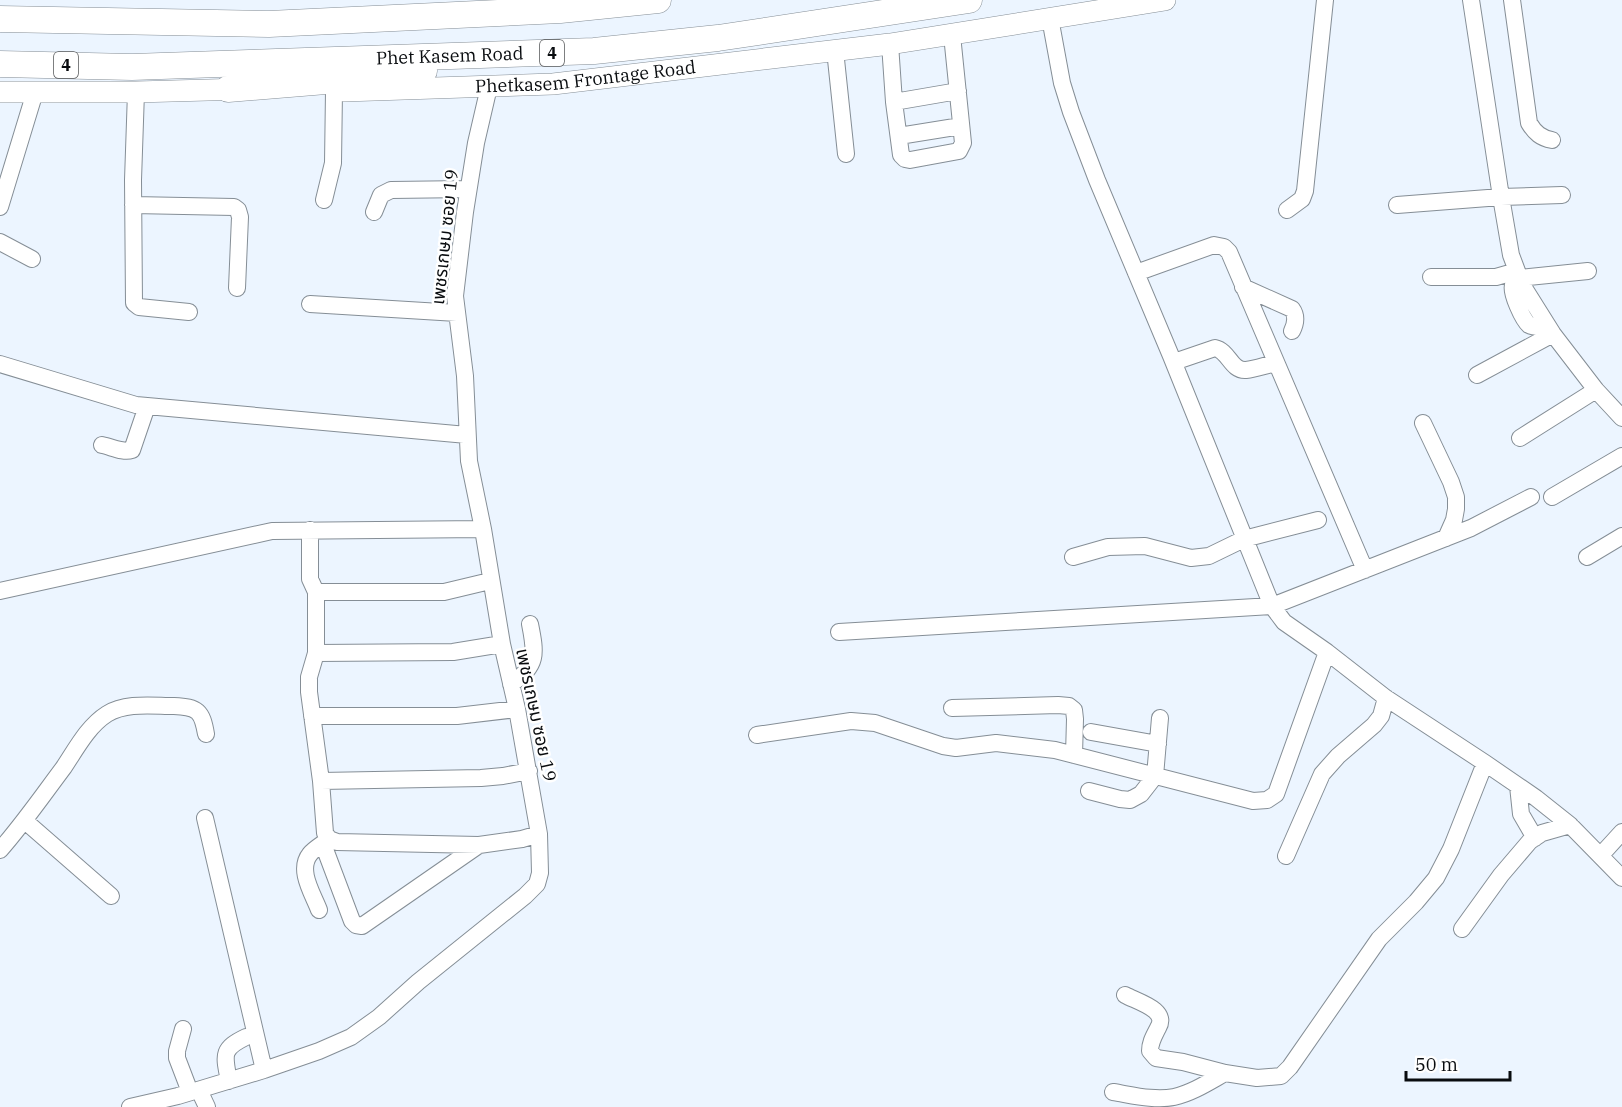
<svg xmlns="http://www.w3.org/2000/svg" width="1622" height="1107" viewBox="0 0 1622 1107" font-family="'IBM Plex Serif','Noto Sans Thai',serif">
<rect width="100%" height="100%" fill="#ecf5ff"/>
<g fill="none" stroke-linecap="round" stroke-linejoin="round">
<defs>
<path id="minor" d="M1471,0L1501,197L1511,255L1517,271L1521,283L1553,334L1596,390L1622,418
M1512,0L1529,123C1535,133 1541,138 1552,140
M1050,18L1062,83L1071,112L1097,180L1171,356L1272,606L1284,622L1327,652L1386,698L1485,763L1536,798L1570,825L1622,878
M890,44L894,102L901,155L905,159L910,160L959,151L963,143L952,35
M835,50L846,154
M136,92L133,180L134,303L139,307L189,312
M894,102L958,91
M899,136L961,126
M324,200L333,163L334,91
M133,205L234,207L238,210L240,217L237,288
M1397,205L1501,197L1562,195
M0,207L35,92
M1287,210L1302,199L1305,191L1325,0
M374,212L381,195L391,190L468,189
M0,242L32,259
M1136,273L1214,245L1224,247L1229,252L1365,570
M1431,277H1496L1517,271
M1243,287L1292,309C1297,316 1296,323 1292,331
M310,304L457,313
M1548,327C1542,327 1534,328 1529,325C1523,320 1510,292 1513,285C1514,282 1517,281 1519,278L1588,271
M1174,362L1215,348C1229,351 1231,371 1246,370C1256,369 1266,365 1276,363
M0,364L136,405L467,435
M1477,375L1553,334
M1423,423L1451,482L1456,497V509L1454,520L1446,538
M1520,438L1596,390
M102,445C112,447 123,453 132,450L147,406
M1552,497L1622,456
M310,530V579L316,592V653L309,677V692L321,781L325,833L329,839L337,842L479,845L522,839L539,834
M1073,557L1108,547L1145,546L1191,558L1209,556L1244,539L1318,520
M1587,557L1622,536
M0,591L272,531L483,529
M316,592H444L490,581
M839,632L1272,606L1471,528L1531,497
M316,653L453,652L502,644
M511,684C538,666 536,654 530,624
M952,708L1058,705L1069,706L1074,710L1075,719L1074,755
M312,716H457L517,709
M1091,732L1158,744
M757,735L851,721L875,723L943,746L956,748L996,743L1055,750L1253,801L1267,800L1276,794L1327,652
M321,781L481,778L503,776L529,771
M1518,786L1521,814L1535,838
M1089,791L1120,799L1130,800L1141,794L1155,776L1160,718
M205,818L264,1070
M25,821L111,896
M323,844L352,921L356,925L362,926L479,845
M0,850C23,824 43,795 64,767C76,749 88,726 107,714C126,702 153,706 174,706C198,707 202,711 206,734
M1601,855L1622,832
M1286,856L1322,774L1338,756L1374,725L1381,716L1386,698
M319,910C313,894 297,870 310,854C315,848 323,844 329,839
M1462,929L1501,875L1530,841L1542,833L1570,825
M1125,995C1138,1002 1169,1010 1158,1028C1154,1036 1150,1042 1150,1051L1156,1058L1183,1062L1225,1073L1257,1078L1281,1076L1290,1067L1379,939L1416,902L1436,878L1451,849L1485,763
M183,1029L177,1051V1058L190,1092
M229,1081C224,1055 221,1049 246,1037
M199,1090L207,1107
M1113,1092C1132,1095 1155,1101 1174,1097C1192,1093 1209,1082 1225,1073
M130,1107L178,1096L264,1070L319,1051L351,1037L379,1017L418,982L525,896L537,884L540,873L539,834L517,709L502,644L483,529L469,461L465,376L455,296L465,212L476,143L489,87"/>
<g id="major">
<path id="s1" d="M344,91L553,84L890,44L1165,0"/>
<path d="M0,92H136L244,89"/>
</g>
<g id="highway">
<path d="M0,19L269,24L560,10L658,0"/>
<path id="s2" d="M0,64L132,67L594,51L718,38L969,0"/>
<path d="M228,89L374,77L424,71"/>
</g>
</defs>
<use href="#minor" stroke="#858e96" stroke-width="18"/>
<use href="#major" stroke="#858e96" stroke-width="22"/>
<use href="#highway" stroke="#858e96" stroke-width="27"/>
<use href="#minor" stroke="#fff" stroke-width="16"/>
<use href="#major" stroke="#fff" stroke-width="21"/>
<use href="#highway" stroke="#fff" stroke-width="26"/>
</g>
<g text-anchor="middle" stroke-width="5" stroke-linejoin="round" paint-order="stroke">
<g fill="#fff" stroke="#535557" stroke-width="1.5">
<rect x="540" y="40" width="24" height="26" rx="4.5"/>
<rect x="54" y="52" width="24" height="26" rx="4.5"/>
</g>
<g font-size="16" font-weight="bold" fill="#090c0f">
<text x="552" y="59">4</text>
<text x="66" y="71">4</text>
</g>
<g font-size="18" fill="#090c0f" stroke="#fff">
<text dy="6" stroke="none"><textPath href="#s2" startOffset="450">Phet Kasem Road</textPath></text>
<text dy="6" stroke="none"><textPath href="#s1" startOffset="242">Phetkasem Frontage Road</textPath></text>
<text transform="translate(445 237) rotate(-84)" y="6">เพชรเกษม ซอย 19</text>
<text transform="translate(536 715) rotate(78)" y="6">เพชรเกษม ซอย 19</text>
</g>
</g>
<path d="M1406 1071v9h104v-9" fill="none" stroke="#090c0f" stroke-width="3"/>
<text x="1415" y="1071" font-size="18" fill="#090c0f" stroke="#ffffff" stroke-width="4.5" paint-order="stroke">50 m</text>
</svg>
